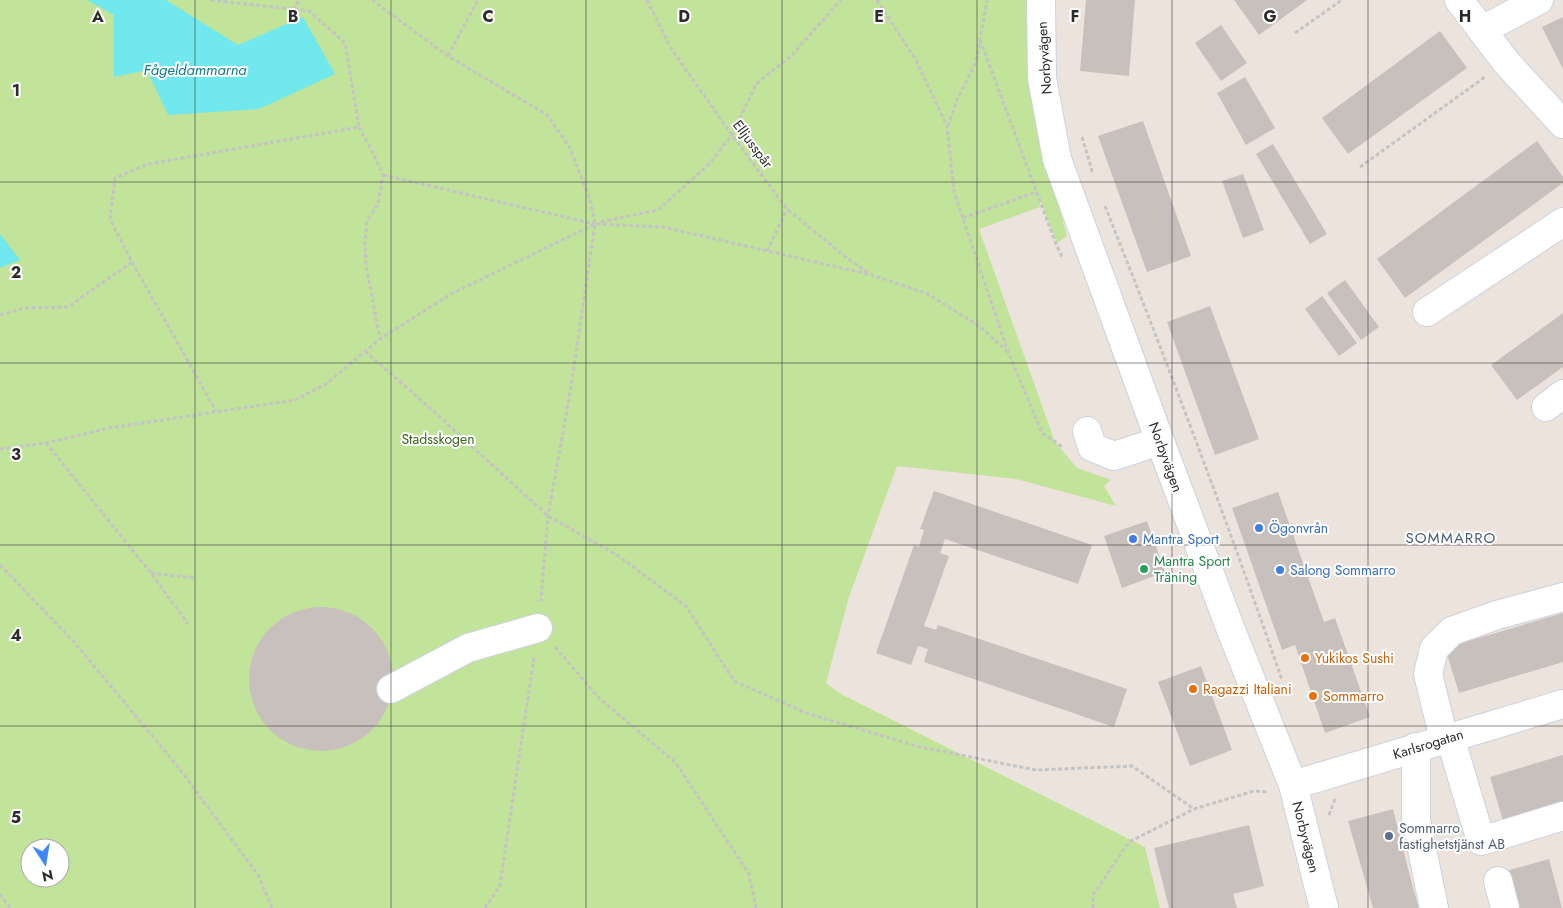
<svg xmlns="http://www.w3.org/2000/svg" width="1563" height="908" viewBox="0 0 1563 908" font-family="Jost,sans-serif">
<rect width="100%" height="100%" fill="#ede3dd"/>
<path fill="#c2e39a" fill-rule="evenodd" d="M0,0H1027V64L1039,132L1067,236L1057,243L1040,199V207L979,229L1055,442L1077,468L1111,480L1104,486L1116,506L1016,479L897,466L849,597L826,683L841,694L1145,847L1160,908H0ZM30,848H60V878H30Z"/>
<path fill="#71e7ee" d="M87,0H166L238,45L303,17L335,74L259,109L168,115L147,70L114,77V15Z
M0,234L20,260L0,268Z"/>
<path fill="#c8c0bd" d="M1086,0H1135L1129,76L1080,71Z
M1234,0H1307L1259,35Z
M1563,17V69L1542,27Z
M1221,25L1247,63L1221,81L1195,43Z
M1440,31L1467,68L1348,154L1322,118Z
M1245,77L1275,128L1246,145L1217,93Z
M1143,121L1191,256L1147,272L1098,136Z
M1537,141L1563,177V183L1405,298L1377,259Z
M1273,144L1327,234L1310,244L1256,154Z
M1243,174L1264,230L1243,238L1222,181Z
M1345,280L1379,327L1361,340L1327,293Z
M1322,296L1357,343L1339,356L1305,309Z
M1210,306L1259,439L1215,455L1167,322Z
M1563,313V367L1517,400L1491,365Z
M934,491L1092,545L1078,584L945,539L940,553L949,556L924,626L936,630L938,625L1127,689L1114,727L924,662L928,649L918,646L911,665L876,653L914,545L919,547L924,530L920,529Z
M1278,492L1324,622L1335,618L1370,717L1325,733L1295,645L1282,650L1232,508Z
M1147,521L1165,572L1122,588L1104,536Z
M249 679a72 72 0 1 1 144 0a72 72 0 1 1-144 0Z
M1563,613V662L1459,693L1445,648Z
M1201,666L1232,750L1190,766L1158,682Z
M1563,755V806L1504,824L1490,777Z
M1393,809L1413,888L1419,908H1373L1348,821Z
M1249,825L1264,886L1233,894L1237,908H1169L1154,848Z
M1549,859L1562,908H1516L1506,871Z"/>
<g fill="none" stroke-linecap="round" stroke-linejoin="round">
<defs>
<path id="minor" d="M1041,0L1042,78L1057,159L1160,441L1231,630L1293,785L1324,908
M1459,0L1506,62L1563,124
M1482,30L1539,0
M1427,312L1563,222
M1546,407L1563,394
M1087,431L1092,447L1114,456L1160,441
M391,689L468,648L538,628
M1450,737L1481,841L1563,816
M1444,739L1428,674L1434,649L1452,631L1497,615L1563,597
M1416,747V820L1434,908
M1293,785L1563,704
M1498,881L1505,908"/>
</defs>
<use href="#minor" stroke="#cbd2dc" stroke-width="30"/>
<path stroke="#c4c4c4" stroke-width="3" stroke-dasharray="4 2.5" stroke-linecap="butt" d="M372,0L448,56L547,115L570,148L590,200L595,224L570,393L548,516L541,601
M647,0L672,50L732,135L787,209L847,258L870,274
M877,0L916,60L947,126L954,192L1008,352L1042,433L1064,448
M293,10L299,0
M1295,33L1342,0
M980,40L1056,244L1063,259
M448,56L478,0
M948,126L957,100L976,62L987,0
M359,127L372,151L383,175L378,204L367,221L365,242L366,265L380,339
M1082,137L1093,174
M1360,167L1485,77
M383,175L595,224
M1105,206C1167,362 1227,520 1282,680
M963,218L1036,192
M601,222L658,210L709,164L732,135L756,84L791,56L841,0
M767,251L787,209
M132,262L216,411
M0,315L25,308L68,307L132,262L110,219L115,178L149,164L359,127L345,43L309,11L210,0
M365,351L430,408L548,516L617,555L686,606L734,681L806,713L920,747L1036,770L1132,766L1194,809
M46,443L151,573L188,624
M0,449L46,443L109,428L295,400L326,384L380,339L451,294L595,224L663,227L872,275L928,294L979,326L1008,352
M0,565L74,642L175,763L258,875L272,908
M151,573L196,578
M555,647L599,698L676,763L749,874L756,908
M1329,815L1335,799
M0,894L10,908
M485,908L500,886L534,657
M1093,908V895L1129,842L1194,809L1254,791L1269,792"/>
<use href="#minor" stroke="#fff" stroke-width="28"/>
</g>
<path fill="none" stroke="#2b2b2b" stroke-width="1" stroke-opacity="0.55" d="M195,0V908M391,0V908M586,0V908M782,0V908M977,0V908M1172,0V908M1368,0V908M0,182H1563M0,363H1563M0,545H1563M0,726H1563"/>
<g fill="#3f7fe0" stroke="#fff" stroke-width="2">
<circle cx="1259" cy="528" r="5"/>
<circle cx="1133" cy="539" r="5"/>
<circle cx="1280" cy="570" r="5"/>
</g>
<circle fill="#2e9e5b" stroke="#fff" stroke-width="2" cx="1144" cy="569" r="5"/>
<g fill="#e8710a" stroke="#fff" stroke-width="2">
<circle cx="1305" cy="658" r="5"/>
<circle cx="1193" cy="689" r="5"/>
<circle cx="1313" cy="696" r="5"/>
</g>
<circle fill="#5c6f8a" stroke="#fff" stroke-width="2" cx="1389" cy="836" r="5"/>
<g text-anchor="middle" stroke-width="4" stroke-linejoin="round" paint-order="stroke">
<g font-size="14" fill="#2b2b2b" stroke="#fff">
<text transform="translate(1044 58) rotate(-94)" y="5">Norbyvägen</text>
<text transform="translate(753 144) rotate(53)" y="5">Elljusspår</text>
<text transform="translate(1166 457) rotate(70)" y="5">Norbyvägen</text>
<text transform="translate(1428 744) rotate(-17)" y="5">Karlsrogatan</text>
<text transform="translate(1306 837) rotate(76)" y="5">Norbyvägen</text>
</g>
<g font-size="14" fill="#3b681b" stroke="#fff">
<text x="438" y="444">Stadsskogen</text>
</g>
<g font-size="14" fill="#366cbe" stroke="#fff" text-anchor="start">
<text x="1269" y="533">Ögonvrån</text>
<text x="1143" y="544">Mantra Sport</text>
<text x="1290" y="575">Salong Sommarro</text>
</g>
<g font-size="14" fill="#27864d" stroke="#fff" text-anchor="start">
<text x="1154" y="566">Mantra Sport<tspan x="1154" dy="16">Träning</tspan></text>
</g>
<g font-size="14" fill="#c56008" stroke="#fff" text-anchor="start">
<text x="1315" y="663">Yukikos Sushi</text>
<text x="1203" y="694">Ragazzi Italiani</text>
<text x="1323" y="701">Sommarro</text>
</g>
<g font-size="14" fill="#4e5e75" stroke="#fff" text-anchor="start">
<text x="1399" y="833">Sommarro<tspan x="1399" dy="16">fastighetstjänst AB</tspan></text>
</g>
<g font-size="15" font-style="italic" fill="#0e7d8e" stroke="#fff">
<text x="195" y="75">Fågeldammarna</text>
</g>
<g font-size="15" letter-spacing="1" fill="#4b5e7c" stroke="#fff">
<text x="1451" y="543">SOMMARRO</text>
</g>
</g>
<g font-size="16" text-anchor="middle" font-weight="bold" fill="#2b2b2b" stroke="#fff" stroke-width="4" stroke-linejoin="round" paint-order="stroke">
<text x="98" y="22">A</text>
<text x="293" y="22">B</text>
<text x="488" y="22">C</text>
<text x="684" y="22">D</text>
<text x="879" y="22">E</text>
<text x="1075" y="22">F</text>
<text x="1270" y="22">G</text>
<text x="1465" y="22">H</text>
<text x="16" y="96">1</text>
<text x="16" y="278">2</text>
<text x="16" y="460">3</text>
<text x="16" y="641">4</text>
<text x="16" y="823">5</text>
</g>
<g transform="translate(45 863) rotate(168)"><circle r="24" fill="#ffffff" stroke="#aaaaaa"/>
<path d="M0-4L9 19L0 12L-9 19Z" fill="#3e89f9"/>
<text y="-8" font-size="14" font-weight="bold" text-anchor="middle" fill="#2b2b2b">N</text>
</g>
</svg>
